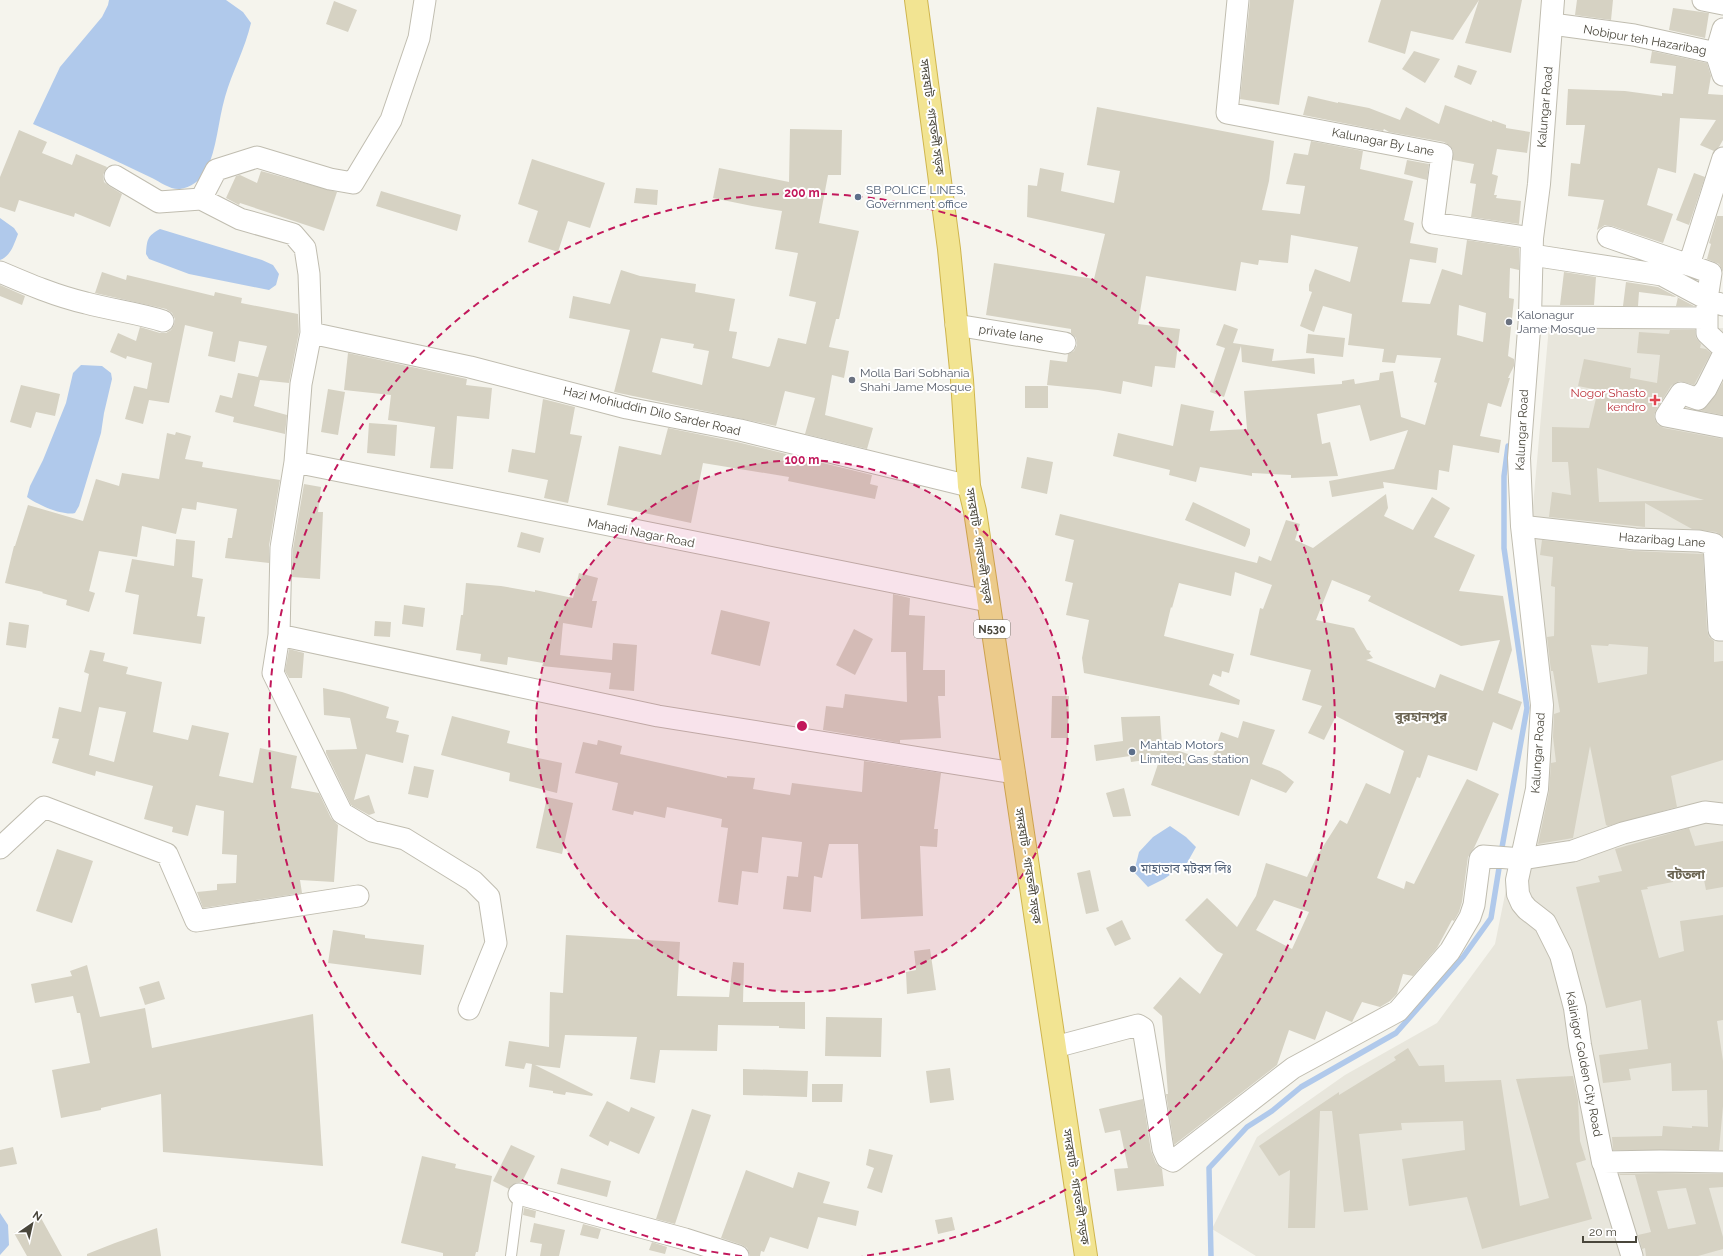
<svg xmlns="http://www.w3.org/2000/svg" width="1723" height="1256" viewBox="0 0 1723 1256" font-family="Raleway,'Noto Sans Bengali',sans-serif">
<rect width="100%" height="100%" fill="#f5f4ed"/>
<path fill="#e8e6dc" d="M1549,326L1723,328V1256H1256L1212,1229L1257,1137L1345,1075L1437,1023L1495,944L1541,717L1530,540Z"/>
<path fill="#b0c9eb" d="M109,0H226L243,12L251,23C245,49 232,72 225,97C218,121 217,149 206,171C201,180 190,188 180,189C171,190 160,182 152,178C113,159 73,141 33,124L60,67L102,17L108,5Z
M0,218L14,228L18,234C14,244 11,256 0,260Z
M160,229L262,260L273,265L279,274L276,285L269,290L189,274L149,259L146,254C147,240 147,236 160,229Z
M81,365L102,366L111,373L112,379L104,413L101,433L79,506L75,513C63,516 38,505 27,497L30,486L43,460L66,403L73,373Z
M1170,826L1186,837L1196,847L1187,863L1164,879L1148,887L1134,872L1139,852L1153,837Z
M0,1213L8,1225L9,1245L0,1255Z"/>
<g fill="none" stroke-linecap="round" stroke-linejoin="round">
<path stroke="#b0c9eb" stroke-width="5.5" d="M1501,853L1527,708L1504,548V476L1508,446
M1211,1256L1209,1168L1247,1127L1272,1111L1301,1087L1396,1033L1463,957L1491,918L1500,862"/>
</g>
<path fill="#d6d2c3" fill-rule="evenodd" d="M1250,0H1294L1279,105L1240,99Z
M1381,0H1479L1453,40L1411,31L1405,54L1368,42Z
M1479,0H1522L1511,53L1465,43Z
M1577,0H1613L1611,20L1575,15Z
M334,1L357,10L348,32L326,24Z
M1673,8L1709,13L1705,38L1669,30Z
M1414,51L1440,59L1425,83L1402,69Z
M1652,51L1707,63L1711,76L1708,94L1723,95V140L1719,147L1714,151L1700,145L1716,120L1680,118L1676,173L1658,168L1647,205L1673,214L1663,243L1612,226L1605,225L1597,230L1604,200L1568,196L1571,163L1580,164L1585,125H1566L1568,89L1625,91L1662,96V93L1673,94L1676,66L1650,63Z
M1458,65L1477,71L1471,85L1454,77Z
M1308,96L1338,103V102L1369,108L1400,120L1406,107L1439,124L1445,105L1492,122V120L1506,125V128L1530,132L1527,153L1497,149L1492,174L1498,176L1494,195H1497L1496,198L1521,201L1519,224L1471,217L1476,184L1470,183L1474,164L1453,160V150L1449,145L1444,142L1389,132L1384,129L1383,131L1303,115Z
M1097,107L1274,141L1269,181L1262,210L1300,214L1305,186L1286,184L1294,153L1308,155L1311,141L1363,151L1360,169L1413,181L1404,220L1414,223L1410,243L1438,248L1436,263L1410,259L1402,302L1430,304L1442,269L1462,275L1467,240L1519,248V270L1510,268L1509,298L1514,299L1508,356L1514,359V366L1508,378H1510L1501,407L1488,403L1480,436L1501,440L1499,453L1453,445L1449,472L1439,470L1437,490L1383,482L1384,488L1332,497L1329,481L1394,469L1408,430L1370,441L1360,405L1317,414L1322,444L1330,442L1338,476L1291,478V475L1252,473V476L1200,467L1196,482L1169,475L1170,470L1113,456L1118,433L1173,446L1181,404L1214,411L1210,431L1247,429L1244,391L1342,384V381L1354,379L1355,384L1379,380L1380,373L1393,371L1401,417L1425,425L1437,383L1434,382L1441,358L1397,355L1395,363L1382,362L1384,349L1348,345L1352,314L1323,306L1314,332L1300,326L1312,292L1309,291V285L1315,269L1350,282L1358,247L1291,235L1288,263L1259,260L1258,265L1241,262L1236,291L1146,276L1138,324L1180,329L1175,368L1155,366L1152,387L1123,381L1121,394L1098,390L1047,385L1050,360L1067,362L1068,354L1074,351L1077,345L1076,338L1071,333V329L986,315L994,263L1094,279L1105,234L1027,217L1028,185L1037,186L1040,168L1064,173L1061,191L1114,203L1120,171L1087,165ZM1459,305L1486,313L1483,342L1457,335Z
M790,129L842,130L841,175H828L819,223L859,231L839,319H836L829,347L849,351L844,378L832,375L825,415L873,428L867,449L805,434L815,398L785,391L776,426L614,392L630,330L569,318L573,296L610,304L621,270L640,276L696,284L695,292L735,299L729,331L737,332L732,358L768,367L770,366L778,338L806,344L816,302L789,296L798,253L775,249L782,211L752,206L713,198L719,168L789,182ZM661,338L694,344L693,348L709,351L702,385L652,372Z
M19,130L47,142L42,153L72,165L76,154L107,167L103,175L104,182L109,186L122,194L110,227L75,213L74,217L19,200L15,212L0,207V177Z
M532,159L605,183L590,228L568,221L558,252L528,242L538,211L518,204Z
M1407,160L1429,164L1427,180L1404,174Z
M261,171L337,192L324,231L240,203L239,205L226,198L236,176L240,175L257,183Z
M1694,173L1705,177L1689,225L1676,220Z
M636,188L658,190L657,205L634,203Z
M381,191L461,215L457,231L376,206Z
M1717,216H1723V272L1719,264L1707,259L1711,244L1709,243Z
M102,272L126,280L127,275L214,296L215,292L242,298L241,303L298,314L299,332L289,383L260,380L254,406L287,415L285,434L233,422L234,417L215,412L220,395L232,398L238,373L258,377L267,346L239,341L235,362L208,356L213,332L185,325L169,403L149,400L143,424L125,419L134,386L147,389L152,363L127,356L126,359L110,352L118,333L136,341L140,327L160,333H166L171,330L174,325L175,319L172,313L166,309L95,293Z
M1564,272L1596,277L1594,305H1560Z
M1626,282L1658,287L1694,306H1676L1678,297L1639,292L1638,306H1623Z
M0,285L25,296L22,305L0,296Z
M1224,324L1238,329L1233,343L1274,349L1272,361L1314,358L1315,374L1242,362L1241,346L1224,397L1210,392L1225,348L1216,345Z
M1670,330H1695L1696,338L1701,344L1700,348L1706,349L1711,353L1694,385L1680,381L1675,383L1671,386L1656,410L1654,415L1655,420L1658,425L1664,428L1723,439V536L1716,532L1692,529L1645,503V527L1549,517L1552,492L1571,495L1568,462H1552V427L1589,428L1598,390L1578,386L1584,359L1631,368L1630,378L1657,383L1660,355L1637,353L1639,332L1669,334ZM1597,468L1704,500L1599,502Z
M1308,334L1345,338L1343,357L1306,353Z
M348,353L467,379L466,385L492,388L489,419L457,416L453,469L430,468L435,427L388,420L391,395L344,390Z
M1723,382V415L1701,411L1707,406L1715,396Z
M21,385L60,394L55,416L36,412L31,428L10,422Z
M1025,386H1048V408H1025Z
M328,389L345,392L338,435L321,432Z
M543,399L575,407L570,434L582,436L568,503L544,498L548,480L508,472L512,449L535,453Z
M369,423L397,425L395,456L367,453Z
M668,428L737,442L872,475L870,484L878,486L875,499L788,481L789,477L703,463L691,523L607,505L619,446L661,455Z
M176,432L191,436L185,459L203,462L202,467L280,480L269,546V563L225,558L228,538H232L237,509L197,502L196,510L182,508L176,534L142,526L137,557L99,551L89,591L95,593L89,612L66,605L67,600L42,593L43,592L5,583L14,546H15L28,505L83,521L96,479L119,486L122,473L159,479L167,433L175,435Z
M1027,457L1053,462L1047,494L1021,488Z
M304,484L321,487L318,512H323L320,579L292,577L293,549Z
M1386,494L1388,508L1384,516L1413,530L1432,497L1450,508L1434,537L1475,555L1459,591L1503,596L1512,650L1498,693L1522,702L1512,730L1493,722L1477,771L1428,755L1420,778L1417,777L1377,878L1404,889L1406,881L1414,884L1467,779L1499,794L1474,848L1468,857L1462,902L1459,912L1454,921L1452,920L1437,948L1413,976L1403,974L1397,994L1390,1001L1380,1007L1362,1002L1352,1022L1326,1011L1315,1040L1289,1030L1277,1065L1174,1145L1166,1094H1168L1162,1016L1153,1008L1180,977L1200,994L1223,954L1217,951L1185,920L1207,898L1237,927L1256,896L1266,863L1307,877L1317,856L1340,820L1347,824L1366,783L1390,794L1404,751L1336,716L1324,740L1308,733L1322,706L1302,700L1311,670L1250,655L1260,608L1263,609L1272,585L1235,572L1231,596L1179,583L1172,608L1171,607L1164,636L1234,654L1229,673L1222,671L1221,677L1213,674L1209,685L1240,700L1239,705L1084,673L1082,658L1089,620L1066,615L1073,583L1065,581L1074,540L1055,535L1060,514L1257,563L1259,556L1271,561L1286,520L1300,524L1295,540L1313,548ZM1332,580L1371,596L1368,601L1461,646L1500,640L1483,691L1440,674L1435,688L1366,660L1373,658L1369,653L1371,651L1367,650L1354,628L1316,620ZM1274,900L1309,912L1292,949L1256,930Z
M1193,502L1250,529V534L1245,547L1185,520Z
M521,532L544,538L540,553L517,547Z
M176,539L195,541L192,577L203,579L197,616L205,617L201,644L133,634L139,595L125,592L132,559L174,566Z
M1542,540L1634,551L1703,554L1707,631L1709,637L1714,641V662L1723,661V760L1671,776L1677,807L1608,826L1606,825L1590,746L1573,838L1538,844L1549,792L1551,763L1556,762L1553,737L1554,714L1560,712L1553,671H1551L1547,637L1554,636L1555,587L1551,586L1553,557L1540,555ZM1609,644L1648,647L1647,674L1598,683L1591,645L1608,646Z
M579,573L598,578L592,601H597L592,628L563,623L560,655L612,660L613,643L637,645L634,691L609,689L611,673L542,666L543,663L508,657L507,665L480,661L481,654L456,650L461,615H463L466,583L501,586L535,592V590L573,598Z
M893,594L910,598L909,615L925,616L923,670H945V696H938L941,738L900,740V743L823,730L826,706L843,708L845,694L907,702L906,652H891Z
M404,605L425,608L423,627L402,624Z
M721,610L770,622L760,666L711,654Z
M375,621L391,622L390,637L374,636Z
M9,622L29,625L26,648L6,645Z
M854,629L873,639L855,675L836,665Z
M289,649L304,653L302,678H289L285,671Z
M90,650L105,653L103,661L128,667L126,674L162,682L153,732L188,740L192,725L229,733L219,776L253,783L260,748L297,756L291,788L319,793L331,818L338,825L334,882L300,880L302,893L203,908L197,892L217,890V884L236,883L237,855L222,854L224,811L196,805L188,836L172,832L173,827L144,819L153,786L96,771L95,776L52,763L59,739L52,738L59,707L81,712L89,674L84,672ZM99,707L126,712L114,762L89,755Z
M323,688L342,692L389,707L386,718L399,721L396,732L409,735L403,763L366,754L354,800L369,795L375,813L369,815L351,805L326,753V750L357,749L350,718L324,715Z
M1052,696H1069L1068,738H1051Z
M452,716L510,731L507,743L540,751L538,758L562,763L557,793L509,781L510,773L441,755Z
M1160,716L1162,745L1211,762L1221,732L1238,738L1243,721L1275,730L1262,764L1280,771L1294,782L1286,793L1251,779L1239,816L1151,785L1160,758L1131,762L1130,756L1096,761L1094,745L1123,741L1121,717Z
M598,740L622,746L620,754L727,778V776L755,778L753,789L790,795L792,783L862,792L864,761L941,773L934,829H938L937,847L920,846L923,916L861,919L858,844H829L822,878L814,876L811,912L783,909L787,876L798,877L802,842L762,837L758,873L742,871L738,905L718,902L728,828L721,827L722,819L667,807L665,818L634,811L633,815L612,810L618,783L575,773L583,742L597,745Z
M414,766L434,770L428,798L408,794Z
M1124,788L1131,816L1113,817L1106,793Z
M547,797L573,803L562,854L536,848Z
M1689,828L1695,846L1723,841V887L1706,890L1703,875L1673,880V882L1647,887L1648,889L1641,890L1659,958L1684,951L1680,921L1723,915V1020L1717,1021L1723,1061V1106L1719,1150H1613L1612,1137L1662,1136L1663,1126L1692,1128V1126L1708,1127L1707,1090L1672,1091L1671,1063L1629,1069L1631,1080L1603,1083L1599,1055L1648,1049L1641,1000L1606,1008L1576,887L1600,882L1598,876L1622,871L1615,849Z
M57,849L93,861L72,923L36,911Z
M1090,870L1099,911L1086,914L1077,873Z
M1122,920L1131,939L1115,946L1106,928Z
M333,930L365,935V938L424,945L421,975L328,963Z
M566,935L680,942L677,996L729,997L733,962L744,963L743,1002H805V1029L779,1028V1026L718,1025L717,1051L660,1050L655,1083L630,1079L637,1037L565,1035L560,1068L535,1065L593,1094L592,1096L566,1092L565,1095L553,1093V1091L529,1087L532,1064L526,1063L524,1069L505,1066L509,1041L549,1047L550,992L563,993Z
M930,949L936,990L907,994L906,972L916,970L914,951Z
M87,965L100,1017L145,1008L152,1048L313,1014L323,1166L163,1152L161,1094L101,1108V1110L61,1118L52,1070L90,1063L80,1013H77L73,996L35,1003L31,984L72,976L70,971Z
M159,981L165,999L145,1005L139,987Z
M826,1017L882,1018L881,1057L825,1056Z
M1408,1048L1419,1066L1444,1065L1445,1082L1501,1080L1520,1206L1549,1198L1516,1079L1573,1076L1578,1100L1580,1141L1586,1160L1576,1163L1592,1219L1482,1249L1467,1197L1409,1206L1402,1159L1465,1150L1463,1121L1401,1123L1402,1130L1359,1134L1368,1210L1344,1212L1332,1111H1320L1315,1228H1288L1290,1170L1279,1176L1259,1146L1339,1092V1095L1396,1060L1394,1057Z
M950,1068L954,1100L930,1103L926,1071Z
M743,1069L808,1071L807,1097L743,1095Z
M812,1084H843L842,1102H812Z
M1143,1099L1151,1151L1156,1163L1162,1169L1164,1186L1117,1191L1114,1169L1128,1168L1120,1130L1105,1133L1099,1109Z
M607,1101L629,1112L631,1107L655,1117L639,1154L610,1141L608,1146L589,1136Z
M692,1109L711,1115L675,1224L656,1219Z
M511,1145L535,1156L522,1182L516,1183L509,1189L493,1181Z
M13,1147L17,1164L0,1167V1150Z
M869,1149L893,1155L882,1193L867,1188L874,1168L866,1165Z
M422,1156L456,1164L455,1168L492,1176L478,1252H476L475,1256H443V1253L401,1243Z
M561,1168L611,1181L607,1197L557,1184Z
M746,1170L793,1188L798,1172L830,1182L823,1203L859,1211L856,1226L818,1217L808,1249L770,1237L764,1252L761,1251L760,1256H750L747,1248L742,1245L721,1238Z
M1660,1173L1723,1174V1187L1709,1188L1723,1237V1249L1698,1256H1646L1645,1248L1642,1249L1638,1235L1651,1232L1635,1175H1620L1619,1174ZM1686,1188L1696,1224L1668,1229L1657,1191Z
M524,1208L536,1211L535,1218L523,1215Z
M952,1217L955,1230L938,1234L935,1220Z
M41,1218L62,1256H27L14,1233Z
M534,1223L565,1230L559,1256H540L542,1244L530,1242Z
M583,1224L601,1229L598,1239L580,1235Z
M157,1228L161,1256H87V1254L115,1243Z
M652,1242L667,1247L665,1254L649,1250Z"/>
<g fill="none" stroke-linecap="round" stroke-linejoin="round">
<defs>
<path id="service" d="M511,1256L519,1194"/>
<path id="minor" d="M1238,0L1227,113L1442,154L1433,223L1532,238
M1703,0L1723,4
M1552,24L1634,35L1716,53
M1716,53L1723,29
M1716,53L1723,75
M1723,158L1689,265L1711,273L1707,299V333L1723,348
M115,176L159,202L201,199L240,219L293,234L305,248L309,274L311,333L301,384L295,462L281,548L279,635L273,673L342,813L372,831L405,839L473,881L489,897L496,943L469,1009
M201,199L216,170L257,157L330,179L353,183L391,120L419,38L425,0
M1608,237L1689,265
M1532,255L1662,275L1707,299L1723,305
M0,272C28,284 56,296 86,303C112,310 138,313 163,321
M1530,317L1707,318
M956,325L1065,343
M311,333L470,367L627,408L740,430L969,486
M1723,355L1706,389L1698,399L1681,393L1666,416L1723,427
M295,462L988,601
M1522,526L1635,539L1699,541L1714,544L1719,630H1723
M279,635L658,716L1014,773
M0,848L44,807L167,854L196,921L358,896
M1055,1047L1138,1025L1143,1028L1163,1149L1167,1158L1173,1161L1293,1068L1398,1011L1450,951L1470,917L1474,905L1480,859L1483,856L1522,859L1573,851L1623,833L1705,812L1723,814
M519,1194L685,1239L738,1256
M1632,1256L1603,1162L1660,1161L1723,1162"/>
<path id="tertiary" d="M1553,0L1539,184L1532,238L1530,317L1519,458L1522,526L1542,705L1537,789L1517,880L1518,894L1522,903L1527,909L1545,923L1561,955L1575,1008L1580,1045L1603,1162"/>
<path id="trunk" d="M916,0L949,249L962,380L969,486L975,511L1086,1256"/>
</defs>
<use href="#service" stroke="#c0bdb0" stroke-width="12"/>
<use href="#minor" stroke="#c0bdb0" stroke-width="23"/>
<use href="#tertiary" stroke="#c0bdb0" stroke-width="24"/>
<use href="#trunk" stroke="#cfb54d" stroke-width="24"/>
<use href="#service" stroke="#fff" stroke-width="10"/>
<use href="#minor" stroke="#fff" stroke-width="21"/>
<use href="#tertiary" stroke="#fff" stroke-width="22"/>
<use href="#trunk" stroke="#f2e492" stroke-width="22"/>
</g>
<circle cx="802" cy="726" r="266" fill="#c2185b" fill-opacity=".12"/>
<g fill="none" stroke="#c2185b" stroke-width="2" stroke-dasharray="7 5">
<circle cx="802" cy="726" r="266"/>
<path d="M742 1256A533 533 0 1 1 862 1256"/>
</g>
<g fill="#5c6f8a" stroke="#fff" stroke-width="1.5">
<circle cx="858" cy="197" r="4"/>
<circle cx="1132" cy="752" r="4"/>
<circle cx="1133" cy="869" r="4"/>
</g>
<g fill="#6b7280" stroke="#fff" stroke-width="1.5">
<circle cx="1509" cy="322" r="4"/>
<circle cx="852" cy="380" r="4"/>
</g>
<path fill="#e0444e" stroke="#fff" stroke-width="1.5" d="M1653 394h4v4h4v4h-4v4h-4v-4h-4v-4h4z"/>
<g text-anchor="middle" stroke-width="4" stroke-linejoin="round" paint-order="stroke">
<rect fill="#fff" stroke="#807e76" stroke-width="1" x="974" y="620" width="36" height="18" rx="3"/>
<g font-size="11" font-weight="bold" fill="#49463b">
<text x="992" y="633">N530</text>
</g>
<g font-size="12" fill="#49463b" stroke="#fff">
<text transform="translate(1645 40) rotate(10)" y="4">Nobipur teh Hazaribag</text>
<text transform="translate(1545 107) rotate(-85)" y="4">Kalungar Road</text>
<text transform="translate(932 117) rotate(82)" y="4">সদরঘাট - গাবতলী সড়ক</text>
<text transform="translate(1383 142) rotate(11)" y="4">Kalunagar By Lane</text>
<text transform="translate(1011 334) rotate(9)" y="4">private lane</text>
<text transform="translate(652 411) rotate(13)" y="4">Hazi Mohiuddin Dilo Sarder Road</text>
<text transform="translate(1522 430) rotate(-87)" y="4">Kalungar Road</text>
<text transform="translate(641 533) rotate(11)" y="4">Mahadi Nagar Road</text>
<text transform="translate(1662 540) rotate(4)" y="4">Hazaribag Lane</text>
<text transform="translate(979 546) rotate(81)" y="4">সদরঘাট - গাবতলী সড়ক</text>
<text transform="translate(1538 753) rotate(-86)" y="4">Kalungar Road</text>
<text transform="translate(1028 866) rotate(81)" y="4">সদরঘাট - গাবতলী সড়ক</text>
<text transform="translate(1584 1064) rotate(79)" y="4">Kalinigor Golden City Road</text>
<text transform="translate(1076 1187) rotate(81)" y="4">সদরঘাট - গাবতলী সড়ক</text>
</g>
<g font-size="12" fill="#4e5e75" stroke="#fff" text-anchor="start">
<text x="866" y="194">SB POLICE LINES,<tspan x="866" dy="14">Government office</tspan></text>
<text x="1140" y="749">Mahtab Motors<tspan x="1140" dy="14">Limited, Gas station</tspan></text>
<text x="1141" y="873">মাহাতাব মটরস লিঃ</text>
</g>
<g font-size="12" fill="#5b616d" stroke="#fff" text-anchor="start">
<text x="1517" y="319">Kalonagur<tspan x="1517" dy="14">Jame Mosque</tspan></text>
<text x="860" y="377">Molla Bari Sobhania<tspan x="860" dy="14">Shahi Jame Mosque</tspan></text>
</g>
<g font-size="12" fill="#be3a42" stroke="#fff" text-anchor="end">
<text x="1646" y="397">Nogor Shasto<tspan x="1646" dy="14">kendro</tspan></text>
</g>
<g font-size="13" font-weight="bold" fill="#6b6553" stroke="#fff">
<text x="1421" y="721">বুরহানপুর</text>
<text x="1686" y="879">বটতলা</text>
</g>
</g>
<circle cx="802" cy="726" r="6" fill="#c2185b" stroke="#fff" stroke-width="2"/>
<g font-size="12" text-anchor="middle" font-weight="bold" fill="#c2185b" stroke="#fff" stroke-width="4" stroke-linejoin="round" paint-order="stroke">
<text x="802" y="197">200 m</text>
<text x="802" y="464">100 m</text>
</g>
<g transform="translate(32 1224) rotate(34)" stroke="#ffffff" stroke-width="3" paint-order="stroke">
<path d="M0-3L7 15L0 10L-7 15Z" fill="#49463b"/>
<text y="-6" font-size="11" font-weight="bold" text-anchor="middle" fill="#49463b">N</text>
</g>
<path d="M1583 1236v6h53v-6" fill="none" stroke="#49463b" stroke-width="2"/>
<text x="1589" y="1236" font-size="12" fill="#49463b" stroke="#ffffff" stroke-width="3" paint-order="stroke">20 m</text>
</svg>
